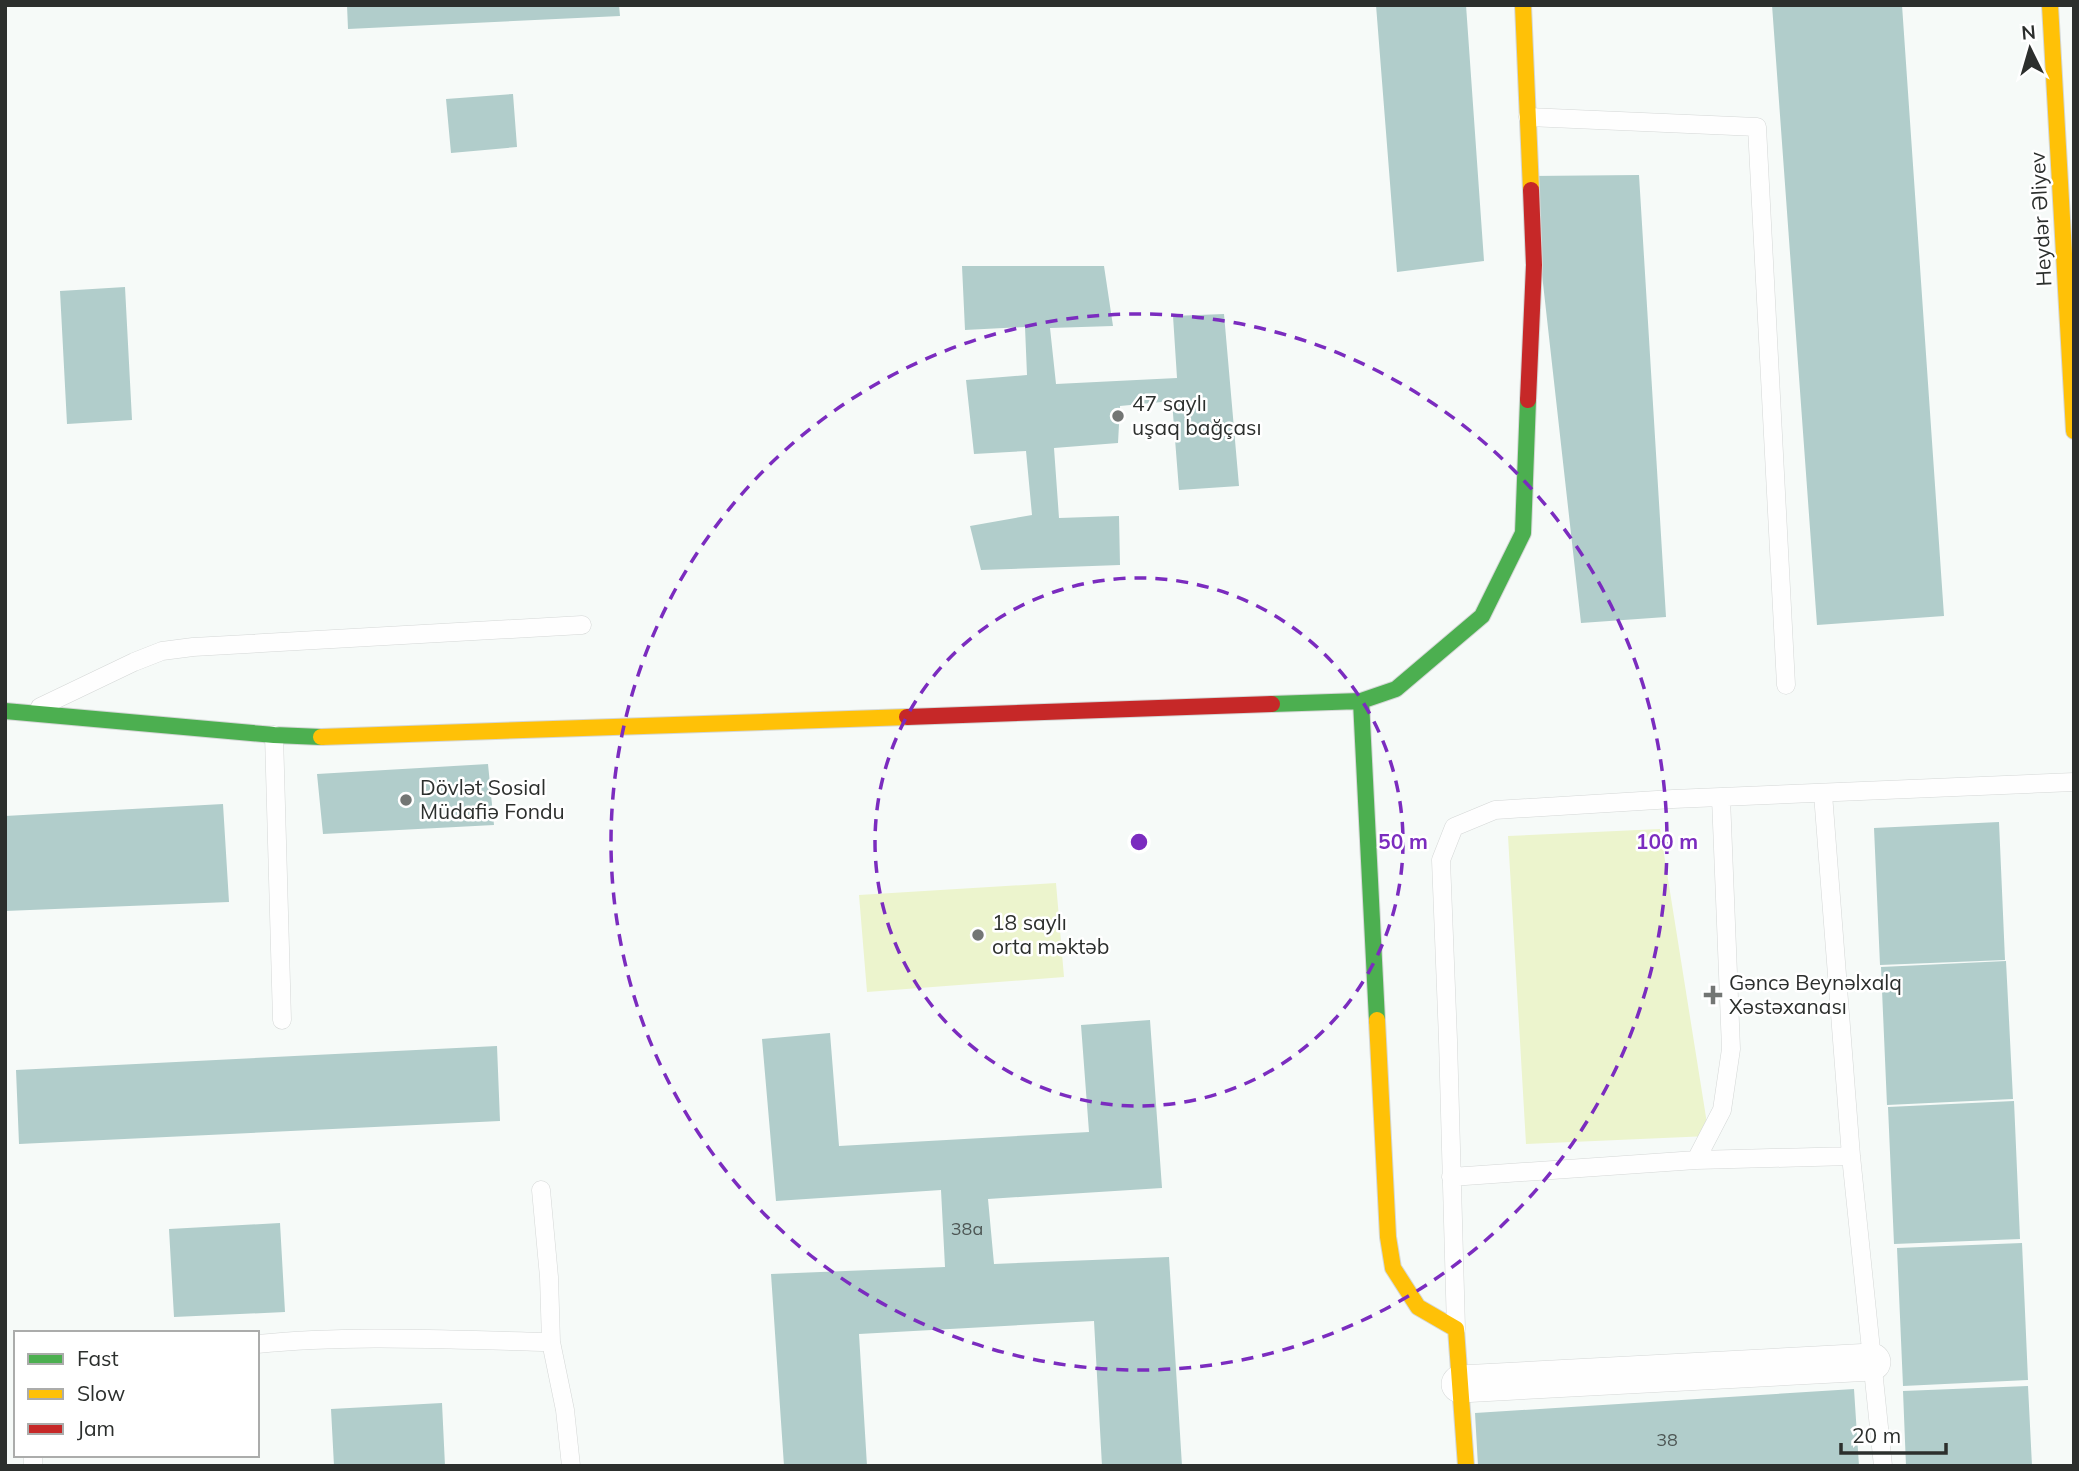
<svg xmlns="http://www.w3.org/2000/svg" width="2079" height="1471" viewBox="0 0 2079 1471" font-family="Mulish,sans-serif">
<rect width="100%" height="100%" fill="#f6faf8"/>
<path fill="#ecf4cd" d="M1660,829L1709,1136L1526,1144L1508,836Z
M1056,883L1064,977L867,992L859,895Z"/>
<path fill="#b1cdcb" d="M347,5H619L620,16L348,29Z
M1376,5H1466L1484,261L1397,272Z
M1772,5H1902L1944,616L1817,625Z
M513,94L517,147L451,153L446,99Z
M1639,175L1666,617L1581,623L1531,176Z
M962,266H1104L1113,326L1050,328L1056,384L1177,378L1173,316L1224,314L1239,486L1179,490L1172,401L1120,406L1118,443L1054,448L1059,518L1119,516L1120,565L981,570L970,526L1032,515L1026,451L974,454L966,380L1027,375L1025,327L965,330Z
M125,287L132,420L67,424L60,291Z
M488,764L494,825L323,834L317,774Z
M223,804L229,902L5,911V816Z
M1999,822L2005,960L1880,965L1874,828Z
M2006,961L2013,1099L1887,1105L1881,967Z
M1150,1020L1162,1188L988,1199L994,1264L1169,1257L1182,1466H1102L1094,1321L859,1334L867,1466H784L771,1274L945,1267L941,1190L776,1201L762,1039L830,1033L839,1146L1089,1132L1081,1025Z
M497,1046L500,1121L19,1144L16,1070Z
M2014,1101L2020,1239L1894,1244L1888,1107Z
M280,1223L285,1312L174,1317L169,1229Z
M2022,1243L2028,1380L1903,1386L1897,1248Z
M2028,1386L2032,1466H1906L1903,1391Z
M1854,1389L1859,1466H1478L1475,1413Z
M442,1403L445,1466H334L331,1409Z"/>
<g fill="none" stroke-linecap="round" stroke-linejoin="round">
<defs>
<path id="lane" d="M1528,117L1757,127L1786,685
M40,707L134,662L162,651L193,647L582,625
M274,735L282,1020
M1823,794L1851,1156L1883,1466
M1696,1160L1851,1156
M1451,1177L1696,1160L1722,1110L1731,1049L1721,798
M541,1190L549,1277L551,1342L565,1410L571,1466
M1456,1329L1448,1040L1441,860L1454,827L1495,810L1673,799L2074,782
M257,1344C354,1334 454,1340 551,1342
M33,1455V1466"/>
<path id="street" d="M1460,1384L1872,1362"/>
<path id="fast" d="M1361,701L1377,1020
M1272,704L1361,701L1396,689L1482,616L1523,533L1528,400
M5,711L274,735L321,737"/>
<path id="slow" d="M1523,5L1531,190
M2050,5L2074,431
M321,737L907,717
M1377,1020L1388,1237L1393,1268L1418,1307L1456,1329L1466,1466"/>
<path id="jam" d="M1528,400L1534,265L1531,190
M907,717L1272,704"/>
</defs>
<use href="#lane" stroke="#d4d7d6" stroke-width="19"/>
<use href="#street" stroke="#d4d7d6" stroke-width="38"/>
<use href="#fast" stroke="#d4d7d6" stroke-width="18"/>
<use href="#slow" stroke="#d4d7d6" stroke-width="18"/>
<use href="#jam" stroke="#d4d7d6" stroke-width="18"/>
<use href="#lane" stroke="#fefefe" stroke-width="18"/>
<use href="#street" stroke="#fefefe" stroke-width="37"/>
<use href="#fast" stroke="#4caf50" stroke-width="16"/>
<use href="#slow" stroke="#ffc107" stroke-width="16"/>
<use href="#jam" stroke="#c62828" stroke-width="16"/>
</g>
<g fill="none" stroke="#7b2cbf" stroke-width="3.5" stroke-dasharray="12 9">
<circle cx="1139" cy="842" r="264"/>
<circle cx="1139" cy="842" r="528"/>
</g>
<g fill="#737674" stroke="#fff" stroke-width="2.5">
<circle cx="1118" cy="416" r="7"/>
<circle cx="406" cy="800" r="7"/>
<circle cx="978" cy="935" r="7"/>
<path d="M1709.5 984.5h7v7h7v7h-7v7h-7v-7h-7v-7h7z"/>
</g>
<g text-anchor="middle" stroke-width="5" stroke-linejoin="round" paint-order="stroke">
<g font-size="18" fill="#4d5654">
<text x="967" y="1235">38a</text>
<text x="1667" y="1446">38</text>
</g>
<g font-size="21" fill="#2c2f2d" stroke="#fff">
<text transform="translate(2041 219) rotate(-93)" y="7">Heydər Əliyev</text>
</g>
<g font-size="21" fill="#2c2f2d" stroke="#fff" text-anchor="start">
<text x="1132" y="411">47 saylı<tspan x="1132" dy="24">uşaq bağçası</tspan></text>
<text x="420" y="795">Dövlət Sosial<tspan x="420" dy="24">Müdafiə Fondu</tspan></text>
<text x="992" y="930">18 saylı<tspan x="992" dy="24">orta məktəb</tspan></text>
<text x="1729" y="990">Gəncə Beynəlxalq<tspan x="1729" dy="24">Xəstəxanası</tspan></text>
</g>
</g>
<circle cx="1139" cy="842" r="10" fill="#7b2cbf" stroke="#fff" stroke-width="3.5"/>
<g font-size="21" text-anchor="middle" font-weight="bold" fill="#7b2cbf" stroke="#fff" stroke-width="5" stroke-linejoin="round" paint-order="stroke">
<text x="1403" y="849">50 m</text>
<text x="1667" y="849">100 m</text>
</g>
<rect width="2079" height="1471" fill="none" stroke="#2c2f2d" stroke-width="14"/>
<rect x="14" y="1331" width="245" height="126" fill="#ffffff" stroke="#abacab" stroke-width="2"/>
<rect x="28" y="1354" width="35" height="10" fill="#4caf50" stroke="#abacab" stroke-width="2"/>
<text x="77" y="1366" font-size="21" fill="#2c2f2d">Fast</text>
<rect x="28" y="1389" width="35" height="10" fill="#ffc107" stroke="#abacab" stroke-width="2"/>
<text x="77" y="1401" font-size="21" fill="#2c2f2d">Slow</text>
<rect x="28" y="1424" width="35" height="10" fill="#c62828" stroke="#abacab" stroke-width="2"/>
<text x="77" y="1436" font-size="21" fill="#2c2f2d">Jam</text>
<g transform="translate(2030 49) rotate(355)" stroke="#ffffff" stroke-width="5" paint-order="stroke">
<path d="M0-5L12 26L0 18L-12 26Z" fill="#2c2f2d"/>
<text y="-10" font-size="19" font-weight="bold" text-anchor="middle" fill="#2c2f2d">N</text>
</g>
<path d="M1841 1443v10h105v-10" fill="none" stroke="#2c2f2d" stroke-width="3.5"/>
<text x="1852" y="1443" font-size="21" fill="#2c2f2d" stroke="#ffffff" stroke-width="5" paint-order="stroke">20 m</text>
</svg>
